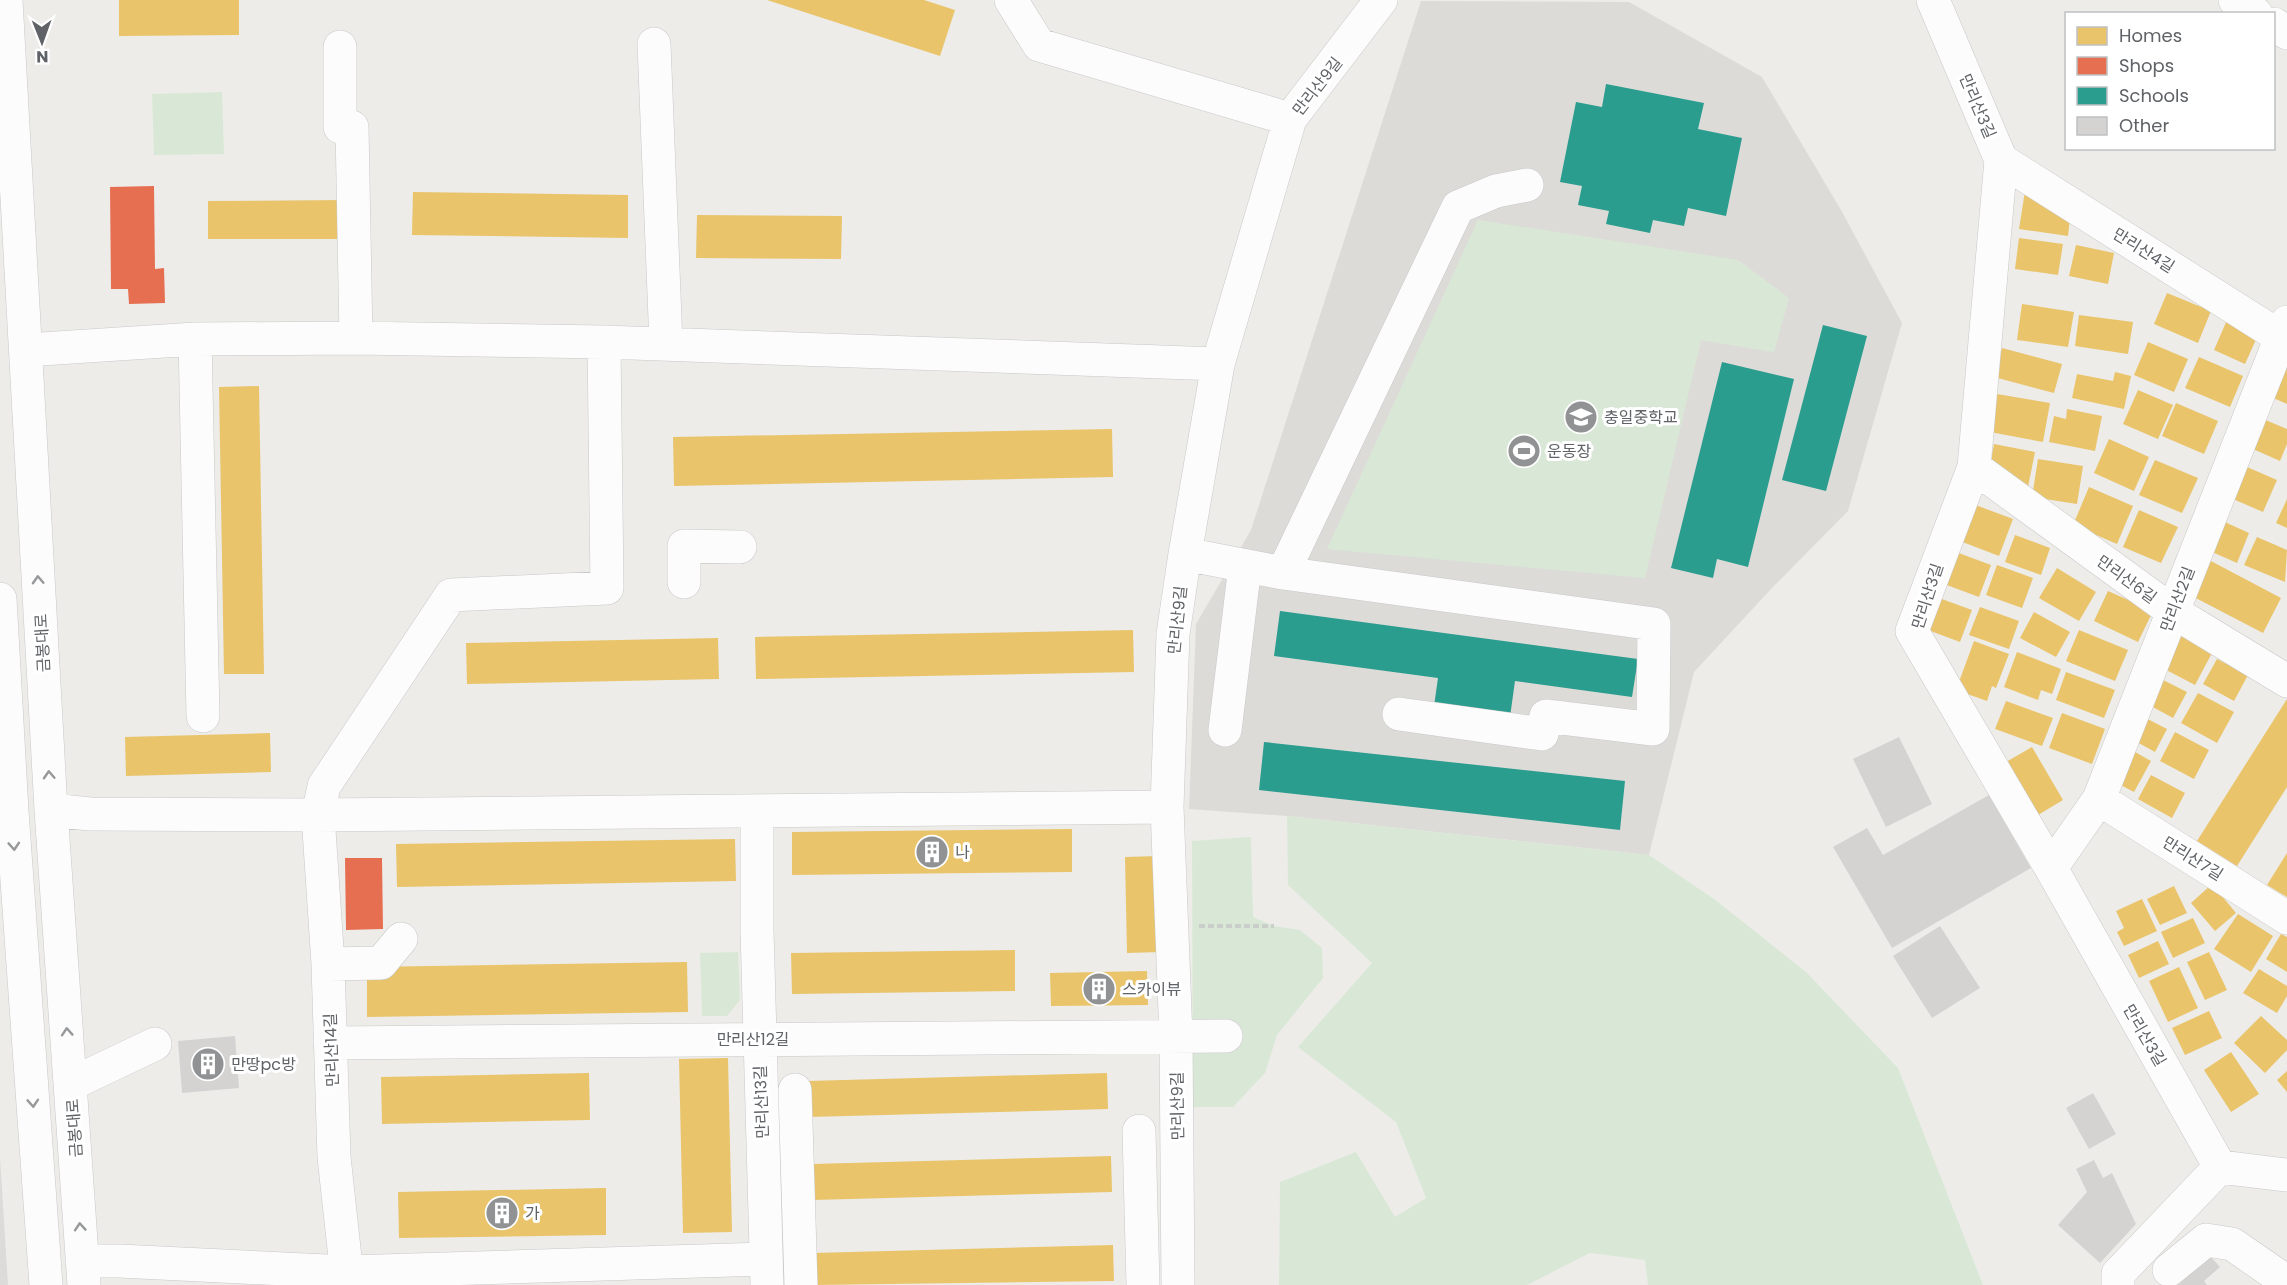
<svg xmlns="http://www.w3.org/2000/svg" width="2287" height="1285" viewBox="0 0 2287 1285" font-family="Poppins,'Noto Sans KR',sans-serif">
<rect width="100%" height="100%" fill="#edece9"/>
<path fill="#dddbd9" d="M0,1157L8,1285H0Z"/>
<path fill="#dddbd8" d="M1421,1L1629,2L1762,77L1841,210L1902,323L1848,511L1772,588L1694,672L1649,855L1287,816L1189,809L1196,624L1251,530Z"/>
<path fill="#d9e8d6" d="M222,92L224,154L154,155L152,94Z
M1478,220L1738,260L1789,298L1774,352L1701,340L1645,578L1327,549Z
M1287,816L1649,855L1714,899L1806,972L1898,1068L1983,1285H1648L1645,1260L1590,1253L1527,1285H1279L1280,1182L1356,1152L1395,1217L1426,1198L1396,1122L1298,1047L1372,963L1288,885Z
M1251,837L1253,917L1274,926L1300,930L1322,948L1323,978L1277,1035L1265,1073L1233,1107H1193L1192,841Z
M738,952L740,1000L727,1016H702L700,953Z"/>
<path fill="#e9c46a" d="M119,0H239V35L119,36Z
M767,0H924L955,10L940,56Z
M2025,191L2071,209L2068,236L2019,229Z
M413,192L628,195V238L412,235Z
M348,200V239H208V201Z
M697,215L842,216L841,259L696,258Z
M2019,238L2063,244L2058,275L2015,269Z
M2076,245L2114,253L2108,284L2069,276Z
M2167,293L2211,311L2198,343L2154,324Z
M2022,304L2074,312L2068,347L2017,340Z
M2079,315L2133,322L2128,354L2075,346Z
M2227,320L2259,333L2245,364L2214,350Z
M2148,342L2188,359L2174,392L2134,375Z
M2002,348L2062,364L2054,393L1994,377Z
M2287,352V404L2264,394Z
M2199,357L2243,376L2230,407L2185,388Z
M2115,372L2131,376L2124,409L2072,398L2077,374L2113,381Z
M259,386L264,674H224L219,387Z
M2138,390L2173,405L2158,439L2123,424Z
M1997,394L2050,403L2043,442L1990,432Z
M2176,403L2218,421L2204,454L2162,436Z
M2067,409L2102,416L2095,451L2049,442L2054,416L2066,419Z
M2256,416L2287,429V444L2280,461L2244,445Z
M1112,429L1113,477L674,486L673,437Z
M2109,439L2149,457L2134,491L2094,473Z
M1994,444L2035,452L2028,487L1990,465Z
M2038,459L2083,466L2077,504L2032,497Z
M2155,460L2198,478L2182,513L2139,495Z
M2240,464L2277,480L2263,512L2226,496Z
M2089,487L2133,506L2117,544L2073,525Z
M2287,499V528L2276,523Z
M1973,504L2013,519L1999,556L1960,541Z
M2139,510L2178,527L2161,563L2123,547Z
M2216,518L2249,533L2237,563L2203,548Z
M2015,535L2050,548L2041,575L2005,562Z
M2257,537L2287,550L2285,582L2244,565Z
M1956,552L1991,565L1979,597L1944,584Z
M2209,560L2281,598L2263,633L2190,595Z
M1997,565L2033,578L2022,608L1986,595Z
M2057,568L2096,592L2079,621L2039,598Z
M2108,591L2153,611L2138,642L2094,621Z
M1939,598L1972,610L1960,642L1928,630Z
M1980,607L2019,621L2009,649L1969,635Z
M2034,612L2070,632L2056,657L2020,638Z
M1133,630L1134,672L756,679L755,637Z
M2079,630L2128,650L2115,681L2066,661Z
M2173,631L2212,653L2195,685L2155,664Z
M718,638L719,679L467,684L466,643Z
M1974,641L2009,654L1996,688L1992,686L1987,701L1956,690Z
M2017,652L2061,669L2052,694L2041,690L2038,700L2004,687Z
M2217,659L2248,675L2234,701L2203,684Z
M2066,672L2115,690L2104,718L2056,700Z
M2153,675L2187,692L2173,718L2140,700Z
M2198,693L2234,712L2217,743L2181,723Z
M2287,699V787L2237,866L2197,841Z
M2006,701L2053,718L2042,746L1995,729Z
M2062,713L2105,729L2092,764L2049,748Z
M2138,714L2167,729L2155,752L2126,736Z
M2175,732L2209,750L2194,779L2160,761Z
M270,733L271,772L126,776L125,737Z
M2032,747L2063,800L2038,815L2006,762Z
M2128,748L2151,761L2134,792L2111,780Z
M2151,775L2185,793L2172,818L2138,799Z
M1072,829V872L792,875V832Z
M735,839L736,881L397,887L396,844Z
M2287,853V897L2267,885Z
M1158,856L1161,952L1127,953L1125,857Z
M2212,884L2236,913L2215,931L2191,903Z
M2174,886L2187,913L2160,925L2147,899Z
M2142,899L2157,931L2124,946L2117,932L2124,928L2116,911Z
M2238,914L2273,936L2251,972L2214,949Z
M2193,918L2205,943L2173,958L2161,932Z
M2281,934L2287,937V972L2266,959Z
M2158,941L2169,964L2139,978L2128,955Z
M1015,950V991L792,994L791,953Z
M2209,952L2227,990L2205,1000L2187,962Z
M687,962L688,1012L367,1017V967Z
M2179,967L2198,1008L2168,1022L2149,981Z
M2259,969L2287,986V996L2277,1013L2243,993Z
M1147,971L1148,1005L1051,1006L1050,973Z
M2209,1011L2222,1038L2185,1055L2172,1028Z
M2261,1016L2287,1040V1050L2265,1073L2234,1043Z
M2231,1052L2259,1094L2231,1112L2204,1070Z
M728,1058L732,1232L683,1233L679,1059Z
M2287,1071V1092L2277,1080Z
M589,1073L590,1120L382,1124L381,1077Z
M1107,1073L1108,1109L808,1117L807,1081Z
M1111,1156L1112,1192L813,1200L812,1164Z
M606,1188V1235L399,1238L398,1192Z
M1113,1245L1114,1281L815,1285L814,1253Z"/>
<path fill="#e76f51" d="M154,186L155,269L164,268L165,303L129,304L128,289H111L110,187Z
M345,858H382L383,929L346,930Z"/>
<path fill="#2a9d8f" d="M1606,84L1704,103L1698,129L1742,138L1726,216L1688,208L1684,226L1653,220L1650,233L1606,224L1609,211L1578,205L1582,186L1560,182L1576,102L1602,107Z
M1823,325L1867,336L1826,491L1782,480Z
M1722,362L1794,379L1748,567L1717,559L1713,578L1671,568Z
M1280,611L1638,659L1632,697L1515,681L1510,717L1434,706L1438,678L1274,656Z
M1264,742L1625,781L1620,830L1259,790Z"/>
<path fill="#d4d3d2" d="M1899,737L1932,804L1886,827L1853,759Z
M1989,795L2031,868L1892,948L1833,847L1867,828L1883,855Z
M1940,926L1980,988L1932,1018L1893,956Z
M235,1036L239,1088L182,1093L178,1041Z
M2093,1093L2116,1134L2089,1149L2066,1108Z
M2094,1160L2103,1178L2112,1173L2136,1224L2100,1263L2058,1225L2087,1192L2076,1169Z
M2210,1256L2220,1267L2204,1281L2207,1285H2178Z"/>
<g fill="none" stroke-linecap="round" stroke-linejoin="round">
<defs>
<path id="minor" d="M6,0L51,810L84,1285
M1011,0L1039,45L1290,119
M1933,0L2001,160L1974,467L1912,631L2051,868L2220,1167L2287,1175
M2235,0L2256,14
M2274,24L2287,33
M654,44L666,344
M340,47V127
M352,127L356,338
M2001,160L2287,341
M195,339L203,716
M26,350L195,339L356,338L604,342L1218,364
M1974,467L2172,611L2287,681
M1185,554L1283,573L1458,207L1496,191L1527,185
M1283,573L1654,624L1653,729L1546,716L1542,734L1399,714
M684,582V546L740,547
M0,599L12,811L46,1285
M1225,730L1245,566
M2099,799L2287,918
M51,810L90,814L318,815L1167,807
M757,811V930L767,1285
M2051,868L2099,799L2287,322
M328,964L381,963L401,939
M330,1043L1226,1036
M71,1084L155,1044
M795,1090L801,1285
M1139,1131L1143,1285
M82,1261H119L347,1272L766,1259
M2169,1270L2206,1240L2232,1244L2287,1282
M348,1285L334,1157L328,964L318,815L324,786L451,595L607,588L604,342
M1178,1285L1176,1037L1167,807L1173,634L1185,554L1218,364L1290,119L1381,0
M2118,1285V1274L2220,1167"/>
</defs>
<use href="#minor" stroke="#c8c8c8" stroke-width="34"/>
<path stroke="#cacecb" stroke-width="4" stroke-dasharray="6 3" stroke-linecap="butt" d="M1199,926H1274"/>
<use href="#minor" stroke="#fcfcfc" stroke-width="33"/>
</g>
<defs><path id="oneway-chevron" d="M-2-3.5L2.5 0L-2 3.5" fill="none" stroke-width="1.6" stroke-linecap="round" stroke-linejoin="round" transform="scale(1.5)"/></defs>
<g stroke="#96989a">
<use href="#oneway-chevron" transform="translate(38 580) rotate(-93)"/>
<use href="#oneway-chevron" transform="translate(49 775) rotate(-93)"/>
<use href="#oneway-chevron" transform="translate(14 846) rotate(86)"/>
<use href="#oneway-chevron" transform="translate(67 1032) rotate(-94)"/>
<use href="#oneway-chevron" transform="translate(33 1103) rotate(86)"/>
<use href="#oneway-chevron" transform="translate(80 1227) rotate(-94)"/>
</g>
<defs>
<symbol id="school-disc" viewBox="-11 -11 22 22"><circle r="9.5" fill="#919294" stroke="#fff"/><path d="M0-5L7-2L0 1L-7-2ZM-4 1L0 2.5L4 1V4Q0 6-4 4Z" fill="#fff"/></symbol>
<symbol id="stadium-disc" viewBox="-11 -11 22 22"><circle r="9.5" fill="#919294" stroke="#fff"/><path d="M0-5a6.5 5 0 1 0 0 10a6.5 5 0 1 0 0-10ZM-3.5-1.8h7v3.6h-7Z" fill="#fff"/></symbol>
<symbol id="building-disc" viewBox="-11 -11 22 22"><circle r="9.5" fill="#919294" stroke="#fff"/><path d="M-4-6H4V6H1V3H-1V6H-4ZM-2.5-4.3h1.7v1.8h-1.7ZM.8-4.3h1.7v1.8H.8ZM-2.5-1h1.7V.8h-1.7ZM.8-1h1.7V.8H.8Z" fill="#fff"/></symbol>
</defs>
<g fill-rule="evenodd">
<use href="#school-disc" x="1562" y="398" width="38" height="38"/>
<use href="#stadium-disc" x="1505" y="432" width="38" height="38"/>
<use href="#building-disc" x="913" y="833" width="38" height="38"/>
<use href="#building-disc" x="1080" y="970" width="38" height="38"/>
<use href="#building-disc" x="189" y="1045" width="38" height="38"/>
<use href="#building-disc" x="483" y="1194" width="38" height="38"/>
</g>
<g text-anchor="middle" stroke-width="6" stroke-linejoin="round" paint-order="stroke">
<g font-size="16" fill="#5f6266" stroke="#fff">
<text transform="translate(1317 86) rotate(-52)" y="6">만리산9길</text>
<text transform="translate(1978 106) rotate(67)" y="6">만리산3길</text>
<text transform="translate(2144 250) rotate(32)" y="6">만리산4길</text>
<text transform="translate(2127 579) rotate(36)" y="6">만리산6길</text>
<text transform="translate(1927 596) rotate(-72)" y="6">만리산3길</text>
<text transform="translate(2177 599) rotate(-69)" y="6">만리산2길</text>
<text transform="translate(1177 620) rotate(-84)" y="6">만리산9길</text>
<text transform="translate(42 643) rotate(-93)" y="6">금봉대로</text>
<text transform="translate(2193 858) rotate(32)" y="6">만리산7길</text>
<text transform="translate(2145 1035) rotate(60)" y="6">만리산3길</text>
<text x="753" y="1045">만리산12길</text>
<text transform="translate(331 1050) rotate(-92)" y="6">만리산14길</text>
<text transform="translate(761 1102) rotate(-92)" y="6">만리산13길</text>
<text transform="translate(1177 1106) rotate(-91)" y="6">만리산9길</text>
<text transform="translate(74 1128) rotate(-94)" y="6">금봉대로</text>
</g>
<g font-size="16" fill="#5f6266" stroke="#fff" text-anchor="start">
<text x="1604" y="423">충일중학교</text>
<text x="1547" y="457">운동장</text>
<text x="955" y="858">나</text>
<text x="1122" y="995">스카이뷰</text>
<text x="231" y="1070">만땅pc방</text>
<text x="525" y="1219">가</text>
</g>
</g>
<rect x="2065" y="12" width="210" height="138" fill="#ffffff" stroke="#bfc0c2" stroke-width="1.5"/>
<rect x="2077" y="27" width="30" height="18" fill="#e9c46a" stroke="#bfc0c2" stroke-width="1.5"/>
<text x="2119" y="42" font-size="18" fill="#5f6266">Homes</text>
<rect x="2077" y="57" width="30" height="18" fill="#e76f51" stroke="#bfc0c2" stroke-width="1.5"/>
<text x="2119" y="72" font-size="18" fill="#5f6266">Shops</text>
<rect x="2077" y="87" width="30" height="18" fill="#2a9d8f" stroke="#bfc0c2" stroke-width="1.5"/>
<text x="2119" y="102" font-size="18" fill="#5f6266">Schools</text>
<rect x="2077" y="117" width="30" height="18" fill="#d4d3d2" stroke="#bfc0c2" stroke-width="1.5"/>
<text x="2119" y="132" font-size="18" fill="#5f6266">Other</text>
<g transform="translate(42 42) rotate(179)" stroke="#ffffff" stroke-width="4.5" paint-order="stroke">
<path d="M0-4.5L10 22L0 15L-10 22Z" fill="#5f6266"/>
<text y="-9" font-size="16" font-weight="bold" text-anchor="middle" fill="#5f6266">N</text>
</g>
</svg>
